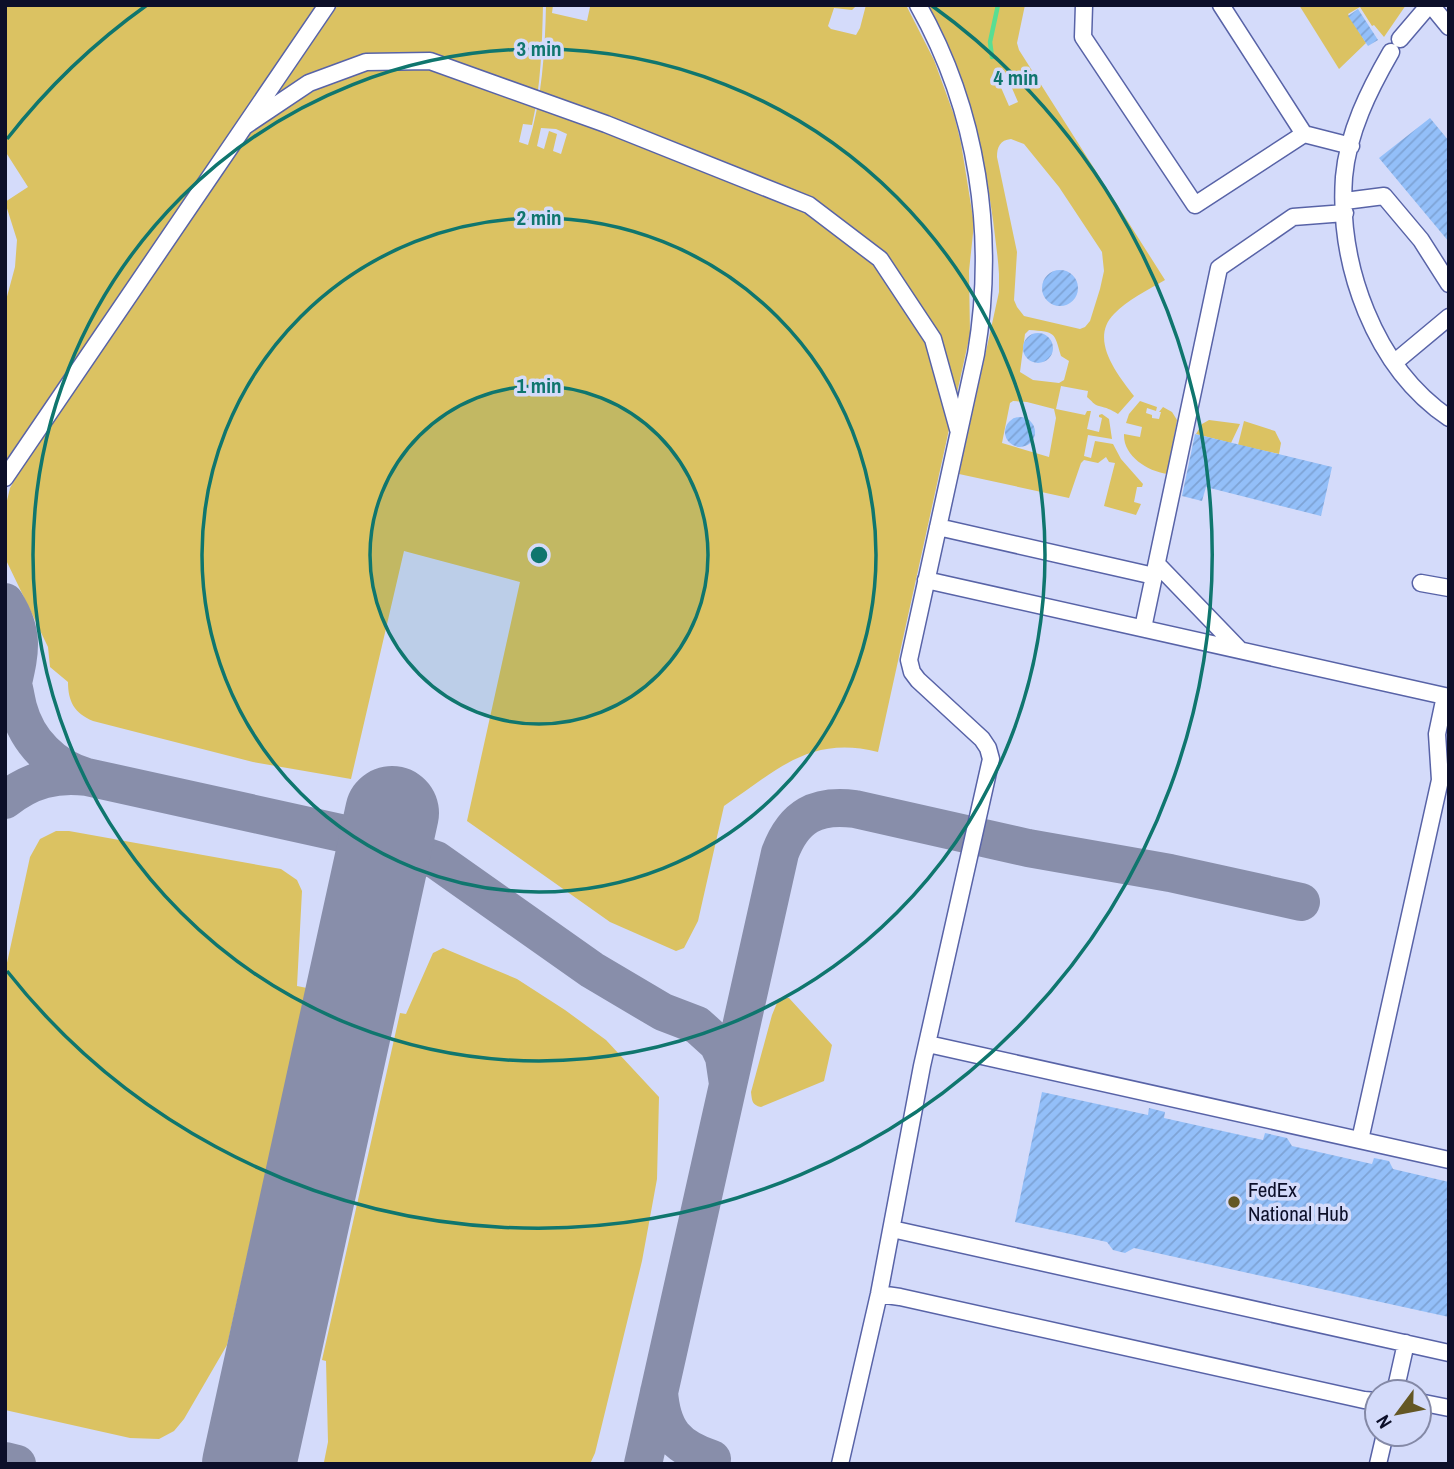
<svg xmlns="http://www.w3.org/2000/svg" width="1454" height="1469" viewBox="0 0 1454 1469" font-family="'Archivo Narrow',sans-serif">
<defs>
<pattern id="building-hatch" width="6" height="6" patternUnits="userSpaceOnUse" patternTransform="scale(1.75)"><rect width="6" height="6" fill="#93bff9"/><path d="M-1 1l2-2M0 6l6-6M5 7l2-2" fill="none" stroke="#7ea3d5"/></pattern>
</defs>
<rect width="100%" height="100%" fill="#d4dbfa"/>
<path fill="#dbc262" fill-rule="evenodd" d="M5,5H317L5,463V304L15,267L17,240L5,202L28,187L5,151Z
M338,5H543C542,45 541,85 532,125L523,124L519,142L528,145C542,100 545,52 546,5H553L552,13L587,21L590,7L583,5H857L852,10L834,8L828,26L831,29L856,35L860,28L866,5H906L934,60L954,115L961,143L974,224L969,271L970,334L878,752C810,735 777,770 724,806L698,921L684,948L676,951L610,922L467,821L520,582L404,551L351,779L253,762L93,721C74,713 68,701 68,682L50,667L48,647L5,558V509L10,488L22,467ZM541,128L556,129L567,134L561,154L553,151L557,134L549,131L544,149L537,146Z
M928,5H1025L1017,43L1019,50L1165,280C1148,290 1127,300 1114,314C1089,339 1117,374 1134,396L1118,414C1110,409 1107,408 1099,406C1094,405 1092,401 1087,397L1088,391L1061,386L1056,409L1085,415L1087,411H1091L1087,429L1099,432L1102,418L1099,417V415L1102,414L1109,419L1112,439L1088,435L1084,456L1091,458L1095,441L1113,444L1121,459L1143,484L1142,487H1137L1134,502L1141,504L1136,515L1104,506L1115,463L1109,462L1106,457L1098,463L1084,460L1081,463L1069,498L959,474L999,292V274C998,256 995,238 993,220C982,141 968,76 928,5ZM1005,72L1018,102L1009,106L996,76ZM1011,139L1024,144L1059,187L1102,252L1104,271L1100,289L1090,321L1085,327L1080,329L1024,316L1017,307L1014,300L1017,252L997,157C997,147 1000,140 1011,139ZM1029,330C1056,332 1054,332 1061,356L1069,361L1064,380L1059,383L1033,380L1020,372L1025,334ZM1013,401L1027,402L1054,409L1056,418L1049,457L1002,443L1010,403Z
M1299,5H1406L1384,37L1374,25L1372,26L1360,7L1348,14L1366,43L1339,69Z
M1140,401L1157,407L1156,411L1147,408L1146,413L1152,415V418L1159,419L1161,412H1159L1163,407L1172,412L1177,420L1167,474C1147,471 1123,456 1124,434L1140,437L1142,427L1126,423L1129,414Z
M1209,420L1240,424L1231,443L1196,434L1202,424Z
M1244,421L1275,431L1281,443L1279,454L1238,445Z
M56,831H69L281,869L297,880L302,891L297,986L307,988L229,1337L227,1345L184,1419L174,1431L159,1439L130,1438L5,1410V972L30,857L40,839Z
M443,948L517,979L565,1010L606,1040L659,1097L657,1179L642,1261L595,1453L590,1464H328L324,1462L328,1442L326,1361L322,1360L400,1013L406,1014L433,953Z
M779,998H789L832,1045L824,1081L761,1107C752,1105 752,1101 751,1092L772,1015Z"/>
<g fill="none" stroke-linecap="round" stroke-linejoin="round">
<path stroke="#59de93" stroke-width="4.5" d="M992,57L990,42L998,5"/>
<path stroke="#888eaa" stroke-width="38" d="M5,602C25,634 20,652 12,687
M5,660C13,675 14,691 18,707C27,741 53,768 87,777L386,843L436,860L592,970L663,1012L697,1025L718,1044L724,1057L728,1084
M5,800C30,780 56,773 87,777
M659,1392C662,1431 676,1447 712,1459
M5,1461L17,1464
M232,1464L244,1447L252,1430L281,1299
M643,1464L780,853C794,816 816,804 855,809L1028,848L1170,873L1301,902"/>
<path stroke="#888eaa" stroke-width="94" d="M249,1464L392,813"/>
</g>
<path fill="url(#building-hatch)" d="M1358,9L1378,40L1368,46L1348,16Z
M1430,118L1449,141V242L1379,158Z
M1042 288a18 18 0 1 1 36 0a18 18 0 1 1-36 0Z
M1023 348a15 15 0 1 1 30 0a15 15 0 1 1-30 0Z
M1005 432a15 15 0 1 1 30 0a15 15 0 1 1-30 0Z
M1195,434L1332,467L1321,516L1206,487L1202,501L1182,496Z
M1042,1092L1148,1115L1149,1108L1165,1112L1164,1118L1263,1140L1265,1133L1287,1138L1292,1146L1372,1164L1374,1158L1389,1161L1393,1169L1449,1182V1317L1134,1248L1125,1253L1113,1250L1107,1242L1015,1222Z"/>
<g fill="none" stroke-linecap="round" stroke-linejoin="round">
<defs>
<path id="minor" d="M1084,5L1083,37L1195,205L1304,134
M1221,5L1304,134L1351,146
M1431,5L1449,27
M1400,39L1429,5
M1391,52C1369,90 1348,132 1344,177C1338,265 1374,367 1449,418
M245,126L309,83L366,62L430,61L606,124L809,205L880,259L933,339L958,429
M1345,201L1384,196L1421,240L1449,284
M1395,362L1449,317
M5,478L327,5
M938,527L1154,576
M1157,564L1240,650
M926,580L1449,697
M1421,583L1449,588
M1143,628L1219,268L1293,217L1345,213
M928,1044L1449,1160
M1360,1140L1440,780L1437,734L1445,696
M892,1229L1449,1353
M879,1294L900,1297L1364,1400L1377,1401
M1395,1392L1406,1343
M1419,1402L1449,1408
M840,1464L879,1294L922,1066L991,759L988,748L982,739L918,680L912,672L909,660L976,354C996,235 978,111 918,5
M1378,1464L1385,1434"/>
</defs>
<use href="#minor" stroke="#5863a7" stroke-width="19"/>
<use href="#minor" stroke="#fff" stroke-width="16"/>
</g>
<circle cx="539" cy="555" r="169" fill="#0f766e" fill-opacity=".12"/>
<g fill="none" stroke="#0f766e" stroke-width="3.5">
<circle cx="539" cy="555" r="169"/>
<circle cx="539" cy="555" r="337"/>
<circle cx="539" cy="555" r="506"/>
<path d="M7 139A675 675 0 0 1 147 5M931 5A675 675 0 1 1 7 971"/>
</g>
<circle fill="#645724" stroke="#d4dbfa" stroke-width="2.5" cx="1234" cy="1202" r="7"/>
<g text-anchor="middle" stroke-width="7" stroke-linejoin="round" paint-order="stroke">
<g font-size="21" fill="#0c0f29" stroke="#d4dbfa" text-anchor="start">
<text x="1248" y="1197">FedEx<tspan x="1248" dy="24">National Hub</tspan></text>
</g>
</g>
<circle cx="539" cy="555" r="10" fill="#0f766e" stroke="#d4dbfa" stroke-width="3.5"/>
<g font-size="21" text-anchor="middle" font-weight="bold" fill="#0f766e" stroke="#d4dbfa" stroke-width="7" stroke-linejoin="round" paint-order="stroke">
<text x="539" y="56">3 min</text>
<text x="1016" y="85">4 min</text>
<text x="539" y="225">2 min</text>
<text x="539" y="393">1 min</text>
</g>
<rect width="1454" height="1469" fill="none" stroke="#0c0f29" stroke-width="14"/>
<g transform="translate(1398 1413) rotate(238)"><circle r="33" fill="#d4dbfa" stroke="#8489a6" stroke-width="2"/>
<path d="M0-5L12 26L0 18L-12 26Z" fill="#645724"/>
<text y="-10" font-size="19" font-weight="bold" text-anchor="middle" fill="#0c0f29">N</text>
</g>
</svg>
